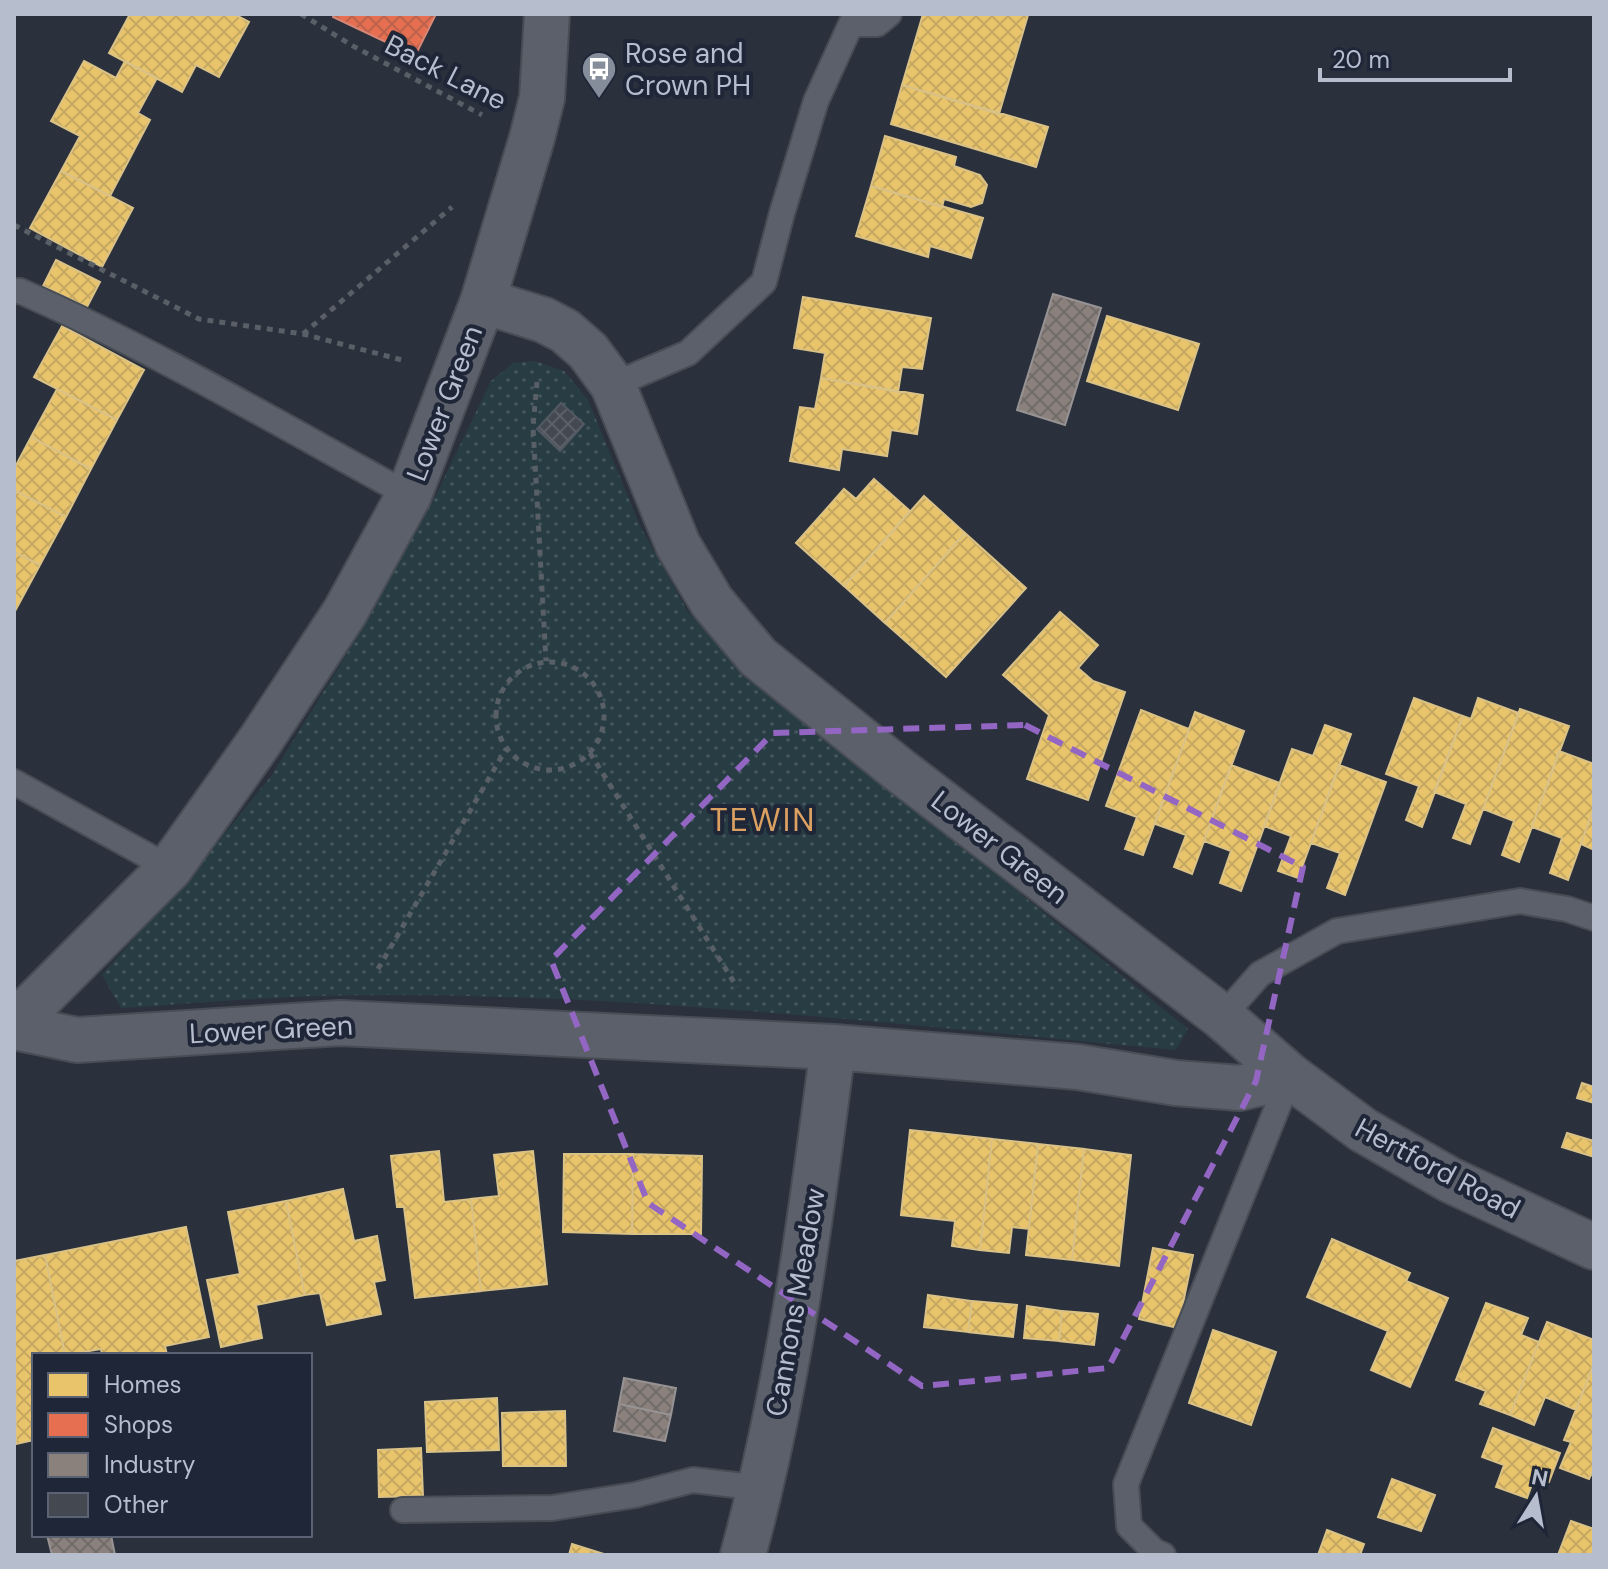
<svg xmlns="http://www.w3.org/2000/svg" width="1608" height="1569" viewBox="0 0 1608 1569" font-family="'DM Sans',sans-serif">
<defs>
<pattern id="grass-dots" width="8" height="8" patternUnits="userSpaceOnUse" patternTransform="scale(2)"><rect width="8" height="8" fill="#283c43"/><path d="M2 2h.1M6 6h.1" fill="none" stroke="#45565d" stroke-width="1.8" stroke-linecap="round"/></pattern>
<pattern id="homes-cross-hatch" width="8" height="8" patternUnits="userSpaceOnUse" patternTransform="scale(2)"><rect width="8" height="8" fill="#e9c46a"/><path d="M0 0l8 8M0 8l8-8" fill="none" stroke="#c5a861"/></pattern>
<pattern id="shops-cross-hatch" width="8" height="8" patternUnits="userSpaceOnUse" patternTransform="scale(2)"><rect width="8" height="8" fill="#e76f51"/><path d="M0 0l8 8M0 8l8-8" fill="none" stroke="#bb624c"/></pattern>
<pattern id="industry-cross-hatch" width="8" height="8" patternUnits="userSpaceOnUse" patternTransform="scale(2)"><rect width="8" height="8" fill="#8a817c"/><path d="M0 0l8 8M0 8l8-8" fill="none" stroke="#716b69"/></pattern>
<pattern id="building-cross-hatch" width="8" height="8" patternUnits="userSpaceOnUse" patternTransform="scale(2)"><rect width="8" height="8" fill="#434851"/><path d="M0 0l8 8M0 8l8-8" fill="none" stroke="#5c6069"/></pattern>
</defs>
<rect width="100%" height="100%" fill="#2b313c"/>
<path fill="url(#grass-dots)" d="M535,361L564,371L588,400L640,526L688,612L753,678L1188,1029L1176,1050C890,1024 602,989 314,996C250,998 186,1004 121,1008L102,975L203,860L272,775L361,631L436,495L491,381L513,363Z"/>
<path fill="url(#homes-cross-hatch)" stroke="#dac287" stroke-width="2" d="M130,14H234L249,22L219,77L196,65L182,92L109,53Z
M923,14L1028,15L999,114L902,85Z
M84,61L116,78L125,61L157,78L138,113L150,120L110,196L61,171L80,136L51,121Z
M902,85L1048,127L1036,167L891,124Z
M885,136L956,157L954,166L980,175L987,185L982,203L971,207L944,199L942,207L871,186Z
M61,171L133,208L102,267L30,228Z
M871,186L983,218L971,258L930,246L928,257L856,236Z
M56,260L100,282L87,307L43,286Z
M803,297L931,318L922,369L902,367L898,392L821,378L825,353L794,348Z
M1107,316L1199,344L1178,410L1087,381Z
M62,326L144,370L117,420L34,377Z
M821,378L923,395L917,434L891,430L887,456L842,449L839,470L790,461L800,407L815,409Z
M57,389L117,420L91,469L31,437Z
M31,437L91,469L66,517L14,490V469Z
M874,479L910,511L844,586L796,543L844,489L856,499Z
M14,490L66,517L40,565L14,552Z
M924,496L965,533L885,623L844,586Z
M965,533L1026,588L946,677L885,623Z
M14,552L40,565L14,613Z
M1060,612L1098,645L1078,668L1093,681L1125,692L1088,800L1027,779L1049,715L1003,675Z
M1414,698L1463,716L1422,827L1406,820L1419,786L1386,774Z
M1478,698L1519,713L1470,844L1453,838L1466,804L1434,792L1463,716L1471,719Z
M1520,709L1569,726L1519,862L1502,855L1514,821L1483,809Z
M1141,710L1189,729L1143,855L1125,849L1137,817L1106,806Z
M1195,712L1244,731L1192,874L1174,867L1186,835L1155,824Z
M1325,725L1351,734L1298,878L1278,871L1291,836L1264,826L1292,749L1313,756Z
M1559,751L1594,764V807L1568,880L1550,873L1562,838L1532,827Z
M1231,765L1280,783L1241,891L1220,883L1231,851L1204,841Z
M1339,765L1386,782L1345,895L1327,888L1340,853L1311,843Z
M1594,807V850L1581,844Z
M1582,1083L1594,1087V1103L1577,1098Z
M910,1130L992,1139L980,1250L952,1246L955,1221L901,1215Z
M1567,1133L1594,1141V1157L1562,1147Z
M992,1139L1038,1144L1029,1229L1012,1227L1009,1253L980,1250Z
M1038,1144L1084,1149L1072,1260L1026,1255Z
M1084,1149L1131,1155L1119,1266L1072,1260Z
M439,1151L444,1202L471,1199L481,1291L415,1298L404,1207H397L391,1156Z
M533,1151L547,1284L481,1291L471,1199L499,1196L494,1155Z
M564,1154H633L632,1234L563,1232Z
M633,1154L702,1156L701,1234H632Z
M343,1189L354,1241L377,1236L385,1280L374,1282L381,1314L327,1325L320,1293L305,1295L286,1201Z
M286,1201L305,1295L256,1305L262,1338L221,1347L207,1280L240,1274L228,1212Z
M186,1227L209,1337L165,1346L167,1355H102L101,1349L65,1355L45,1255Z
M1332,1239L1410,1273L1406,1281L1448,1298L1410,1387L1371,1370L1388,1331L1307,1297Z
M1153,1248L1193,1255L1178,1328L1139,1319Z
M45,1255L65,1355H34V1440L16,1444L14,1261Z
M928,1295L972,1301L968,1332L924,1327Z
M972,1301L1017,1305L1013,1337L968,1332Z
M1486,1303L1528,1318L1521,1335L1539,1342L1510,1415L1480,1404L1486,1391L1456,1380Z
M1027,1306L1062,1311L1059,1341L1024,1338Z
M1062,1311L1098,1314L1094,1345L1059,1341Z
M1547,1322L1594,1340V1363L1576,1410L1545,1397L1534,1425L1510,1415Z
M1213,1330L1276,1352L1251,1425L1189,1403Z
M1594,1363V1469L1589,1479L1560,1468L1571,1442L1564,1440Z
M497,1398L499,1450L427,1452L425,1402Z
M565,1411L566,1466H503L502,1413Z
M1493,1428L1560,1453L1549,1482L1535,1476L1527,1498L1496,1487L1504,1465L1482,1457Z
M421,1448L423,1496L379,1497L378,1450Z
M1392,1479L1435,1495L1421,1531L1378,1517Z
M1571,1521L1594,1529V1555H1558Z
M1327,1530L1364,1544L1360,1555H1318Z
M572,1544L607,1555H569Z"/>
<path fill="url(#shops-cross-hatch)" stroke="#d88676" stroke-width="2" d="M334,14H436L415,56L333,17Z"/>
<path fill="url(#industry-cross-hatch)" stroke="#979394" stroke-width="2" d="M1053,294L1101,308L1065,425L1017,410Z
M624,1378L676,1388L671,1415L619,1404Z
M619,1404L671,1415L665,1441L614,1431Z
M47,1535H111L115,1555H52Z"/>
<path fill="url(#building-cross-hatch)" stroke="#535963" stroke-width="2" d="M561,403L584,424L560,451L537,429Z"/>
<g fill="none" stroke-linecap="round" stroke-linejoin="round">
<defs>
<path id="lane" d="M14,291H20C154,350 281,425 409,495
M613,385L688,353L764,282L782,213L816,101L851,24H877L889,14
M14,782L170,868
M1222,1017L1260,974L1337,931L1520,901L1567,909L1594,918
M403,1510L552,1508L635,1495L693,1480L761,1488
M1163,1555L1154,1551L1129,1526L1126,1484L1290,1076"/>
<path id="street" d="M483,301L544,320L565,331L588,351L613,385L678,545L712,602L758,657L898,769L1222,1017L1290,1076L1363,1130L1450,1180L1594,1247
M14,1024L170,868L260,741L345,612L409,495L483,301L532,138L542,98L547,14
M14,1027L77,1040L340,1023L833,1047L1078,1067L1176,1083L1240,1088L1290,1076
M743,1555C788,1389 811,1218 833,1047"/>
</defs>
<use href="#lane" stroke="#484c54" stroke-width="28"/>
<use href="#street" stroke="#484c54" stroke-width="48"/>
<path stroke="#595f66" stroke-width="5" stroke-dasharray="6 6" stroke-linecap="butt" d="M301,14L353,46L482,115
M14,225L199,319L303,334L402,360
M303,334L452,207
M537,382L533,427L546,661
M496 716a54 54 0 1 1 108 0a54 54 0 1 1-108 0Z
M590,753L737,987
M378,969L506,749"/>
<use href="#lane" stroke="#5c606a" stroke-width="24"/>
<use href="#street" stroke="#5c606a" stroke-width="44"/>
</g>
<path fill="none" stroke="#9366c4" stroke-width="6" stroke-dasharray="16 10" stroke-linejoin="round" d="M1025,725L1303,867L1256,1081L1108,1368L922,1386L648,1203L551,960L773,733Z"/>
<defs>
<symbol id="bus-pin" viewBox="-11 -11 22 30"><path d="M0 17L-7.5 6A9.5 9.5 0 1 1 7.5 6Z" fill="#858c9a" stroke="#1e2638"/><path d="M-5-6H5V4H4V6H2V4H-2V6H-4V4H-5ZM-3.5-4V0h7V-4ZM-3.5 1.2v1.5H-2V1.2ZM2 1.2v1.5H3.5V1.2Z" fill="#fff"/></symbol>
</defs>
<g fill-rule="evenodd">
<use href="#bus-pin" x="579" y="49" width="40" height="54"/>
</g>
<g text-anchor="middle" stroke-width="8" stroke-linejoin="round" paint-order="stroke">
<g font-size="28" fill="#b6bdcc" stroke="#1e2638" text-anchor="start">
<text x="625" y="63">Rose and<tspan x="625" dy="32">Crown PH</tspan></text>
</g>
<g font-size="28" fill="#b6bdcc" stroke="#1e2638">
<text transform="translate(446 72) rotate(27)" y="10">Back Lane</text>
<text transform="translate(444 403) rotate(-69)" y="10">Lower Green</text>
<text transform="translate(1000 847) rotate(38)" y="10">Lower Green</text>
<text transform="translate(271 1029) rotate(-3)" y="10">Lower Green</text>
<text transform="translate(1438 1168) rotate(28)" y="10">Hertford Road</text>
<text transform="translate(795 1302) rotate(-80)" y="10">Cannons Meadow</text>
</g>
<g font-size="32" letter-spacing="2" fill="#dca161" stroke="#1e2638">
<text x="763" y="831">TEWIN</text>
</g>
</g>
<rect width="1608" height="1569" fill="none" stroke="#b6bdcc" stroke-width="32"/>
<rect x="32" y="1353" width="280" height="184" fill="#1e2638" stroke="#5b6273" stroke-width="2"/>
<rect x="48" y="1373" width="40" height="24" fill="#e9c46a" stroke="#5b6273" stroke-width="2"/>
<text x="104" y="1393" font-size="24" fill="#b6bdcc">Homes</text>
<rect x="48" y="1413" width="40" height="24" fill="#e76f51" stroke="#5b6273" stroke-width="2"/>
<text x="104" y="1433" font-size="24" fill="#b6bdcc">Shops</text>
<rect x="48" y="1453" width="40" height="24" fill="#8a817c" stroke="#5b6273" stroke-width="2"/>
<text x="104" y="1473" font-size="24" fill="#b6bdcc">Industry</text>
<rect x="48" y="1493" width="40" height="24" fill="#434851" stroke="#5b6273" stroke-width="2"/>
<text x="104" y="1513" font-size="24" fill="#b6bdcc">Other</text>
<g transform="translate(1536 1497) rotate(11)" stroke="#1e2638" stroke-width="6" paint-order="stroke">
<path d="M0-6L14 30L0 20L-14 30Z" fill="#b6bdcc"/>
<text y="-12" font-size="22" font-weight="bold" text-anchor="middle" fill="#b6bdcc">N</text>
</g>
<path d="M1320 68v12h190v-12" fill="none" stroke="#b6bdcc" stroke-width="4"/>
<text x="1332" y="68" font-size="24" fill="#b6bdcc" stroke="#1e2638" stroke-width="6" paint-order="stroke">20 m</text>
</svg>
